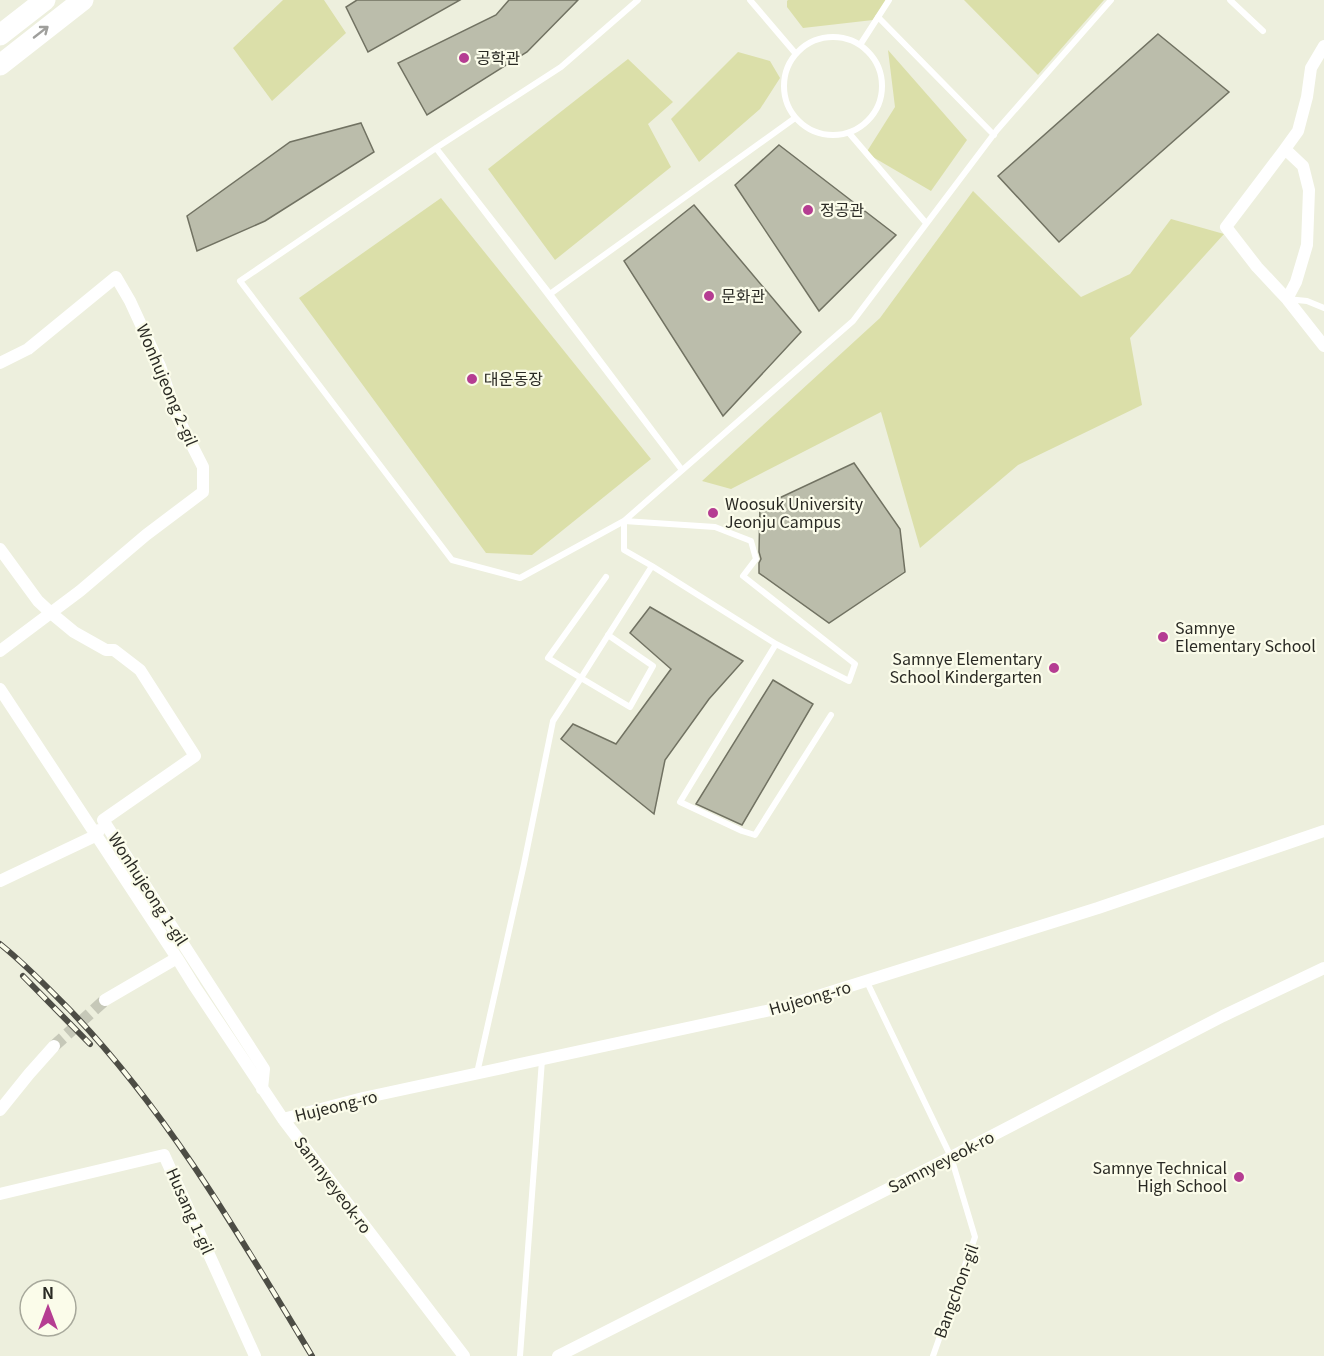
<svg xmlns="http://www.w3.org/2000/svg" width="1324" height="1356" viewBox="0 0 1324 1356" font-family="Georgia,'Noto Sans KR',serif">
<rect width="100%" height="100%" fill="#edefdd"/>
<path fill="#dbdfa9" d="M283,0H324L346,33L272,101L233,48Z
M788,0H886L873,20L803,28L787,7V1Z
M964,0H1104L1038,75Z
M888,50L967,140L931,191L866,153L895,107Z
M738,52L770,61L780,78L760,109L699,162L671,119Z
M628,59L673,102L648,124L671,167L555,260L488,169Z
M973,191L1081,297L1130,274L1171,219L1224,234L1130,338L1142,405L1018,465L920,548L881,412L731,489L702,481L880,318Z
M441,198L651,459L532,555L486,553L299,298Z"/>
<path fill="#bbbdab" stroke="#717262" stroke-width="1.5" d="M357,0H460L368,52L346,7Z
M509,0H578L527,52L427,115L398,63L496,15Z
M1158,34L1229,92L1059,242L998,176Z
M361,123L374,152L265,221L197,251L187,216L290,142Z
M779,145L896,235L819,311L735,185Z
M694,205L801,332L723,416L624,261Z
M854,463L900,529L905,572L829,623L759,573V563L761,559L759,552L760,507Z
M650,607L743,661L709,699L665,760L654,814L561,739L573,724L616,744L671,669L630,633Z
M773,680L813,704L742,825L696,804Z"/>
<g fill="none" stroke-linecap="round" stroke-linejoin="round">
<path stroke="#c6c8b8" stroke-width="12" stroke-dasharray="12 6" stroke-linecap="butt" d="M54,1046L105,1000"/>
<path stroke="#fff" stroke-width="6" d="M638,0L561,67L436,148L240,281L452,560L520,578L624,521L853,321L997,130L1111,0
M750,0L796,54
M1230,0L1263,31
M878,17L994,135
M784 86a49 49 0 1 1 98 0a49 49 0 1 1-98 0Z
M860,45L889,0
M849,133L926,223
M436,148L550,294L682,470Z
M550,294L795,118
M1287,299L1307,301L1324,308
M652,566L776,644L680,802L742,831L755,835L831,715
M606,577L548,658L581,678L652,566L624,550V521L715,527L751,541L756,559L743,576L855,664L849,681L776,644
M867,982L951,1157L975,1237L933,1356
M477,1073L524,864L553,721L581,678L630,707L653,666L608,635
M520,1356L542,1060"/>
<path stroke="#fff" stroke-width="12" d="M1285,149L1226,227L1257,267L1287,299L1324,346
M1287,299L1296,282L1307,245L1309,190L1303,166L1285,149L1298,131L1307,97L1311,68L1324,46
M0,363L28,349L116,277L130,301L160,366L176,414L203,467V492L146,535L80,591L0,651
M0,549L38,601L51,613L74,632L106,650H114L140,670L195,756L103,820L264,1069L262,1089
M0,689L177,958
M0,881L97,835L99,830
M105,1000L177,958L195,987L283,1119L464,1356
M0,1110L29,1074L54,1046
M283,1119L363,1098L780,1008L1098,908L1324,831
M0,1194L164,1155L255,1356
M558,1356L951,1157L1223,1016L1324,968"/>
<path stroke="#fff" stroke-width="21" d="M0,35L45,0
M0,65L83,0"/>
<defs>
<path id="rail" d="M0,944C25,964 47,987 69,1009C168,1112 239,1235 312,1356
M23,976L90,1044"/>
</defs>
<use href="#rail" stroke="#4d4d45" stroke-width="6"/>
<use href="#rail" stroke="#fbfcea" stroke-width="4" stroke-dasharray="11" stroke-linecap="butt"/>
</g>
<defs><path id="oneway-shaft" d="M-6 0H5M1.5-3L5.5 0L1.5 3" fill="none" stroke-width="1.6" stroke-linecap="round" stroke-linejoin="round" transform="scale(1.5)"/></defs>
<use stroke="#9f9f9c" href="#oneway-shaft" transform="translate(41 32) rotate(-38)"/>
<g fill="#b53d92" stroke="#fbfcea" stroke-width="2">
<circle cx="464" cy="58" r="6"/>
<circle cx="808" cy="210" r="6"/>
<circle cx="709" cy="296" r="6"/>
<circle cx="472" cy="379" r="6"/>
<circle cx="713" cy="513" r="6"/>
<circle cx="1163" cy="637" r="6"/>
<circle cx="1054" cy="668" r="6"/>
<circle cx="1239" cy="1177" r="6"/>
</g>
<g text-anchor="middle" stroke-width="4.5" stroke-linejoin="round" paint-order="stroke">
<g font-size="16" fill="#2a2a24" stroke="#fbfcea" text-anchor="start">
<text x="476" y="64">공학관</text>
<text x="820" y="216">정공관</text>
<text x="721" y="302">문화관</text>
<text x="484" y="385">대운동장</text>
<text x="725" y="510">Woosuk University<tspan x="725" dy="18">Jeonju Campus</tspan></text>
<text x="1175" y="634">Samnye<tspan x="1175" dy="18">Elementary School</tspan></text>
<text x="1042" y="665" text-anchor="end">Samnye Elementary<tspan x="1042" dy="18">School Kindergarten</tspan></text>
<text x="1227" y="1174" text-anchor="end">Samnye Technical<tspan x="1227" dy="18">High School</tspan></text>
</g>
<g font-size="16" fill="#2a2a24" stroke="#fbfcea">
<text transform="translate(167 385) rotate(67)" y="6">Wonhujeong 2-gil</text>
<text transform="translate(148 889) rotate(57)" y="6">Wonhujeong 1-gil</text>
<text transform="translate(810 998) rotate(-16)" y="6">Hujeong-ro</text>
<text transform="translate(336 1106) rotate(-14)" y="6">Hujeong-ro</text>
<text transform="translate(941 1162) rotate(-27)" y="6">Samnyeyeok-ro</text>
<text transform="translate(333 1185) rotate(53)" y="6">Samnyeyeok-ro</text>
<text transform="translate(190 1211) rotate(66)" y="6">Husang 1-gil</text>
<text transform="translate(956 1291) rotate(-70)" y="6">Bangchon-gil</text>
</g>
</g>
<g transform="translate(48 1308)"><circle r="28" fill="#fbfcea" stroke="#a7a89b" stroke-width="1.5"/>
<path d="M0-4.5L10 22L0 15L-10 22Z" fill="#b53d92"/>
<text y="-9" font-size="16" font-weight="bold" text-anchor="middle" fill="#2a2a24">N</text>
</g>
</svg>
